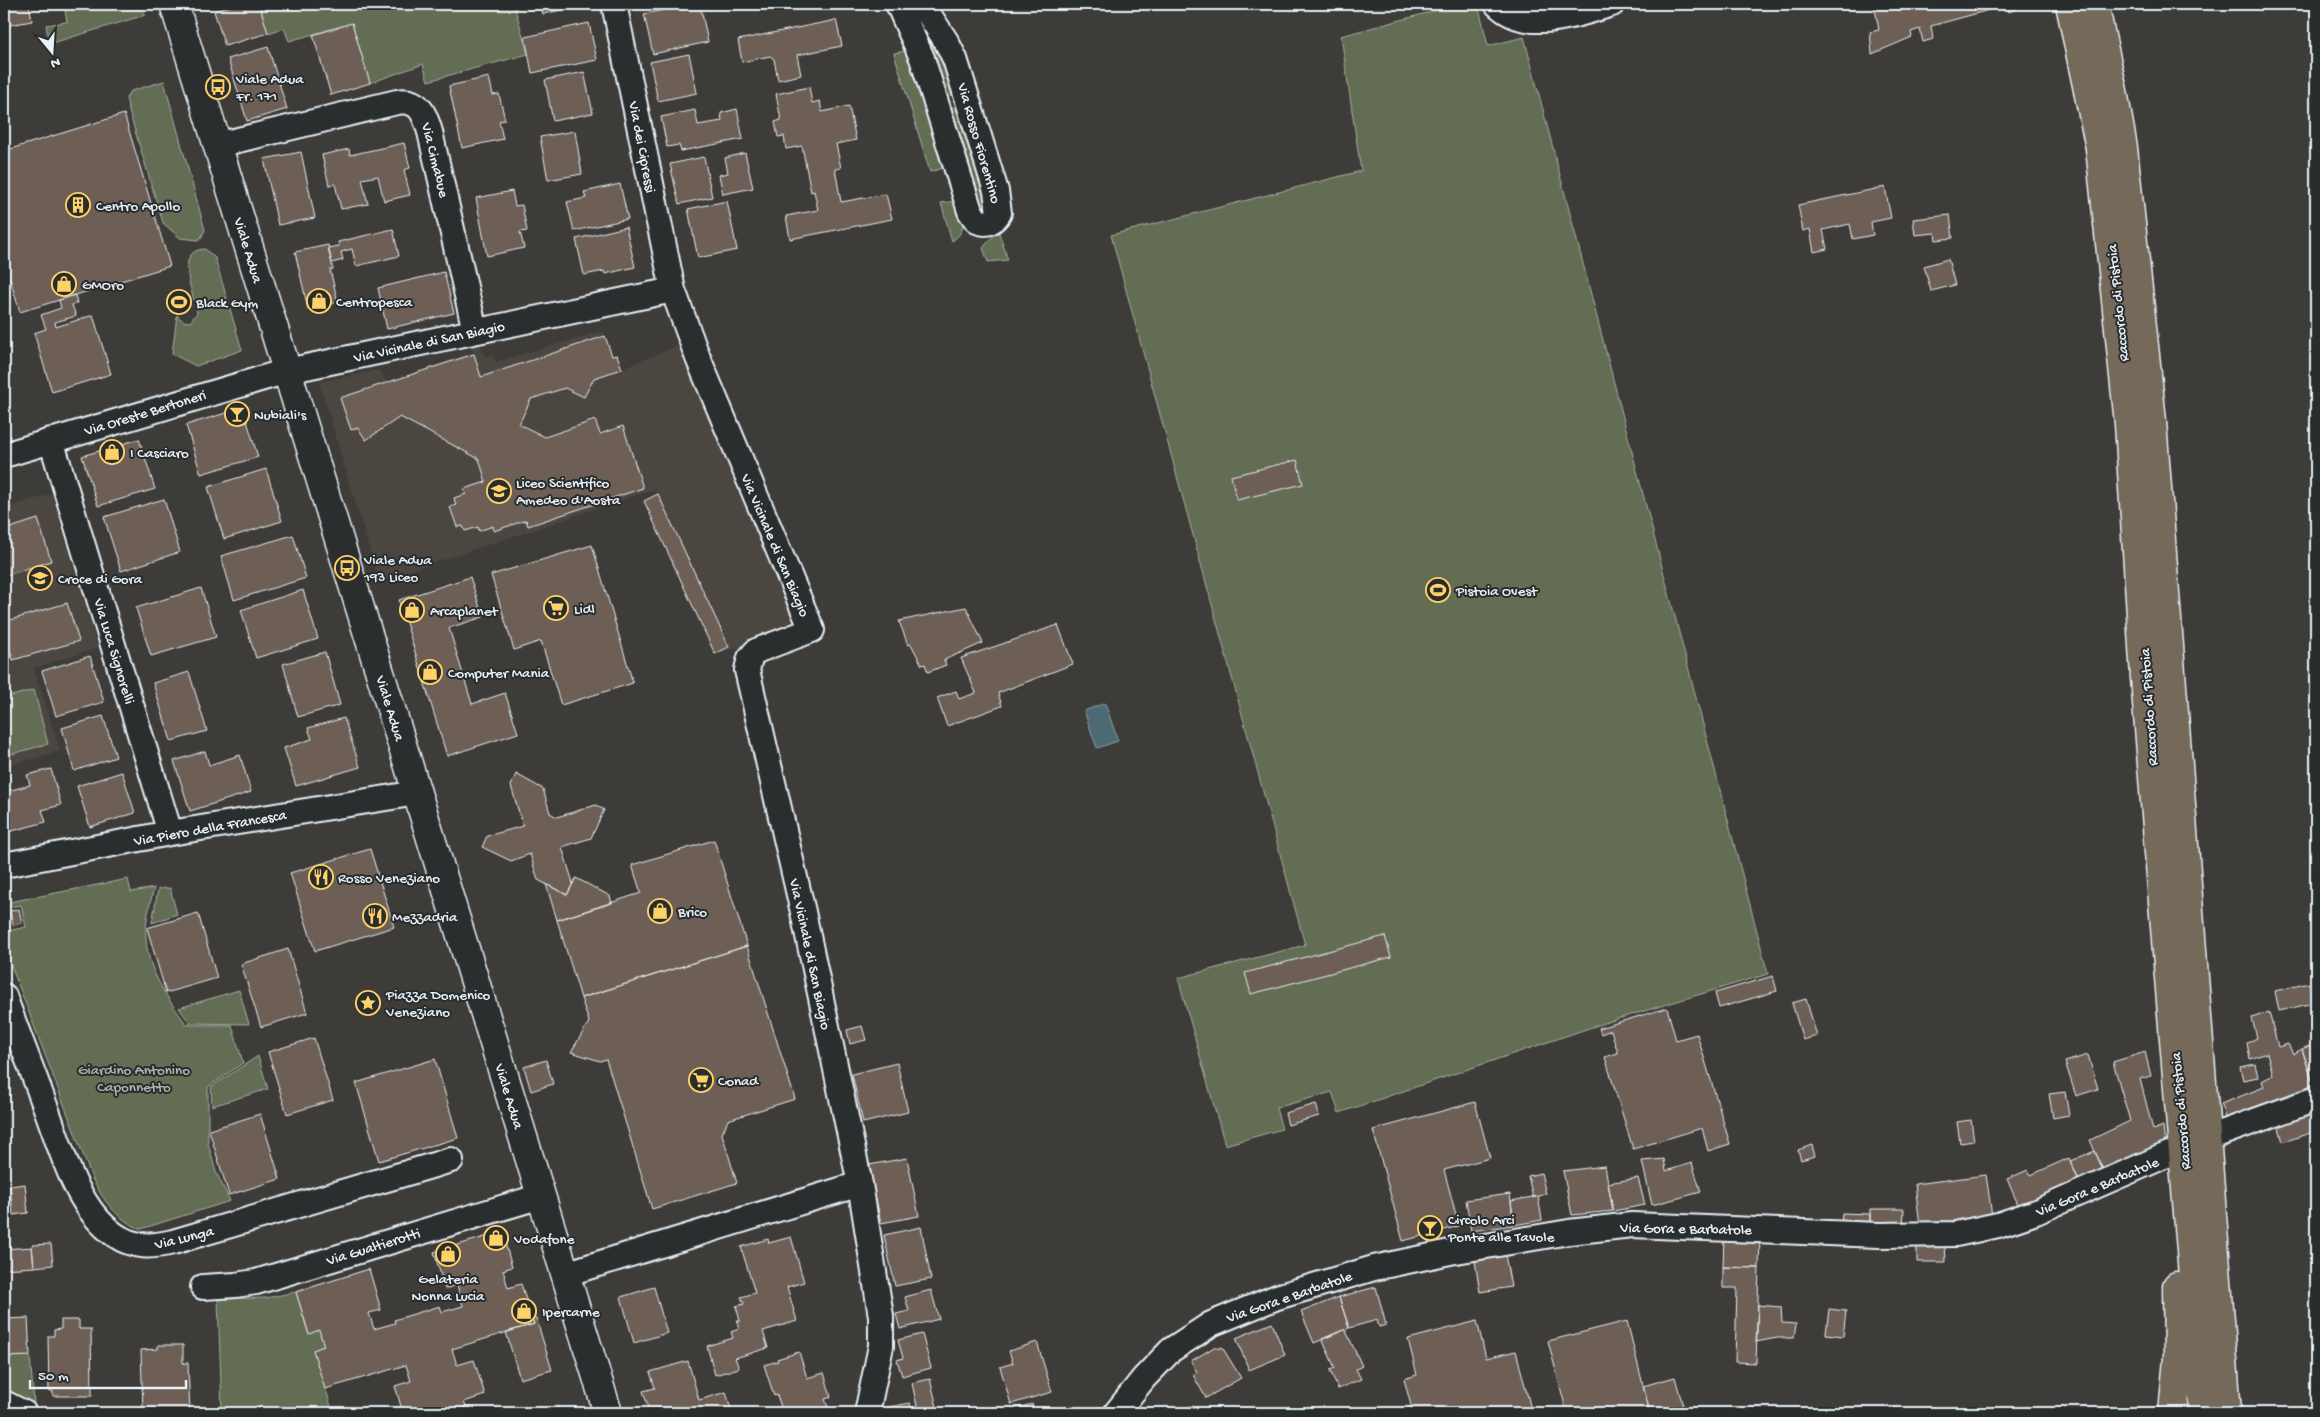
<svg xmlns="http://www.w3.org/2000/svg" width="2320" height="1417" viewBox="0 0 2320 1417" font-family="'Gochi Hand',sans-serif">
<rect width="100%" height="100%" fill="#3e3c39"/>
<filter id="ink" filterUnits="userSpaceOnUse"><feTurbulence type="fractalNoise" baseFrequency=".02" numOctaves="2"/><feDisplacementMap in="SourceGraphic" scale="10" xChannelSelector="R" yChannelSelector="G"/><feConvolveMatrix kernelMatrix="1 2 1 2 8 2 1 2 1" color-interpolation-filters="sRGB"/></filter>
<g filter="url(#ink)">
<path fill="#4c4641" d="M603,331L612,356L617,355L622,368L685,343L796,621L788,629L730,650L655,489L379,581L319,382L380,370L386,383L473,352L472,347L480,344L485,357L492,355L495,362Z
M52,494L98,648L34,668L60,751L4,767V508Z"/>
<path fill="#636d53" stroke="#a6afa6" d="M64,4H141L145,15L49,44L46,25L67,22Z
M259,4H528V6L515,8L528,54L428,81L423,64L370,83L352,23L289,41L284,28L268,33Z
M908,4L936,43L956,95H945Z
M1460,4H1468L1480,12L1488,46L1524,37L1768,974L1604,1023L1339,1113L1332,1092L1276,1108L1282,1129L1225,1145L1178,978L1305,945L1111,235L1361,171L1341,36Z
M905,51L907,52L946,167L930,172L894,53Z
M164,81L205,230L201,238L198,240L180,238L163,223L129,111L126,98L131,91Z
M952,107L960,108L992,206L982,216L949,108Z
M956,201C962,217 969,230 952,241L941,203Z
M998,230L1008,260L988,262L983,248Z
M205,249L215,258L242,350L196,366L172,354L177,315L183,321L190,322L197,313C195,296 172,250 205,249Z
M34,690L48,744L4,756V698Z
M128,879L131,892L154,888C150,904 145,921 146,938C147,970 169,1001 187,1025H232L243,1063L208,1087V1143L216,1172L230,1201L141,1229C117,1220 103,1200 92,1178L4,947V927L7,926L8,931L26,927L21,905L4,908V903Z
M170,888L177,914L152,923L158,889Z
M239,990L249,1024L190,1023L179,1008Z
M258,1056L268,1089L212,1106L211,1087Z
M296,1292L308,1333L319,1330L324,1346L314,1350L333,1413H222L218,1299L266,1298Z
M30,1356L34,1403L4,1391V1357Z"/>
<path fill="#4e6973" stroke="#8c9fa8" d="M1105,703L1118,741L1097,748L1084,711Z"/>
<path fill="#6d5e54" stroke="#e8f1f8" d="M4,4H29L32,21L4,26Z
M237,4H259L268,33L225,46L214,11Z
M541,4H589L543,14Z
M693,4H700L708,42L653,54L644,14Z
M1530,4H1547L1548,7L1531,10Z
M1874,4H2028L2009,12L2007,5L1931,26L1933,39L1923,42L1920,29L1911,32L1912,37L1872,54L1870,32L1879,30Z
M836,20L842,46L797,55L801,75L778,80L774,59L770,56L742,62L738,40Z
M352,23L370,83L331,95L313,35Z
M589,23L597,60L532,73L525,37Z
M268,47L287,109L247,121L228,59Z
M689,54L697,93L658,101L650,62Z
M584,72L593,113L553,121L545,80Z
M489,77L493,95L499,94L505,120L499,121L503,139L462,148L449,86Z
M809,87L812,103L820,101L822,112L849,106L856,140L836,144L841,168L835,169L841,202L886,194L892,219L790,239L786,216L818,210L814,191L811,192L802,146L786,149L784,136L778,137L775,122L781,120L776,94Z
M737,109L743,139L681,151L679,145L667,147L661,117L695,110L698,125L722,121L721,113Z
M124,114L170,266L20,312L4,259V151Z
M575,131L582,174L548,180L540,137Z
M404,143L410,168L404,170L410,195L384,201L378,176L362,179L368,204L341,209L335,184L329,185L322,155L349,149L350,155Z
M301,152L315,218L278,225L264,159Z
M745,153L753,188L723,194L719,175L728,173L725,158Z
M704,157L712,197L679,204L670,164Z
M620,184L628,219L574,231L567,202L586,198L584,192Z
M1885,187L1891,218L1871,222L1873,235L1853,239L1850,224L1823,230L1827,249L1814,252L1810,229L1803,231L1798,205Z
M512,191L515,206L522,205L527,231L520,232L524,248L487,256L476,198Z
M727,201L737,250L698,258L688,209Z
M1950,215L1953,238L1936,240L1935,233L1915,235L1913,219Z
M626,227L635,267L605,274L604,271L584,275L576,239Z
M393,229L399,256L356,266L352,249L341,252L343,260L332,263L328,248L339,246L338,242Z
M328,245L333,269L330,270L338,302L308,309L295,252Z
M1948,259L1955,285L1931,291L1924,266Z
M444,272L454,313L387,329L378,288Z
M75,295L77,303L72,305L76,316L55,322L56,327L93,315L111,374L52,392L34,333L46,329L41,315L61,308L59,300Z
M605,336L612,356L617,355L622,369L594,378L584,397L565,388L531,399L519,424L545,437L595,420L600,434L623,426L643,488L528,526L526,520L494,531L493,526L479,531L478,527L465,531L463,526L457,527L450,507L456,505L454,498L466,494L464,489L486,482L479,459L400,417L366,440L358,428L351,430L340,398L474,354L481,377Z
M243,408L258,457L201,474L186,425Z
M139,439L155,489L98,506L82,456Z
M1297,460L1303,484L1237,500L1231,476Z
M266,469L282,521L224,539L208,487Z
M658,494L729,647L715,654L644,501Z
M164,499L180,552L121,571L104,517Z
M38,519L51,561L4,576V530Z
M293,535L306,578L234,600L221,556Z
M592,545L633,683L561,705L541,641L514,650L491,575Z
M470,577L483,617L449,628L472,704L505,693L518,733L447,756L399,600Z
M201,588L216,637L151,656L136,608Z
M303,590L318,639L256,658L241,610Z
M67,603L79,641L13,660L9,646L4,648V622Z
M966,607L983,643L944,660L946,665L928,672L925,664L922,665L911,644L908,645L899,621Z
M1058,625L1073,664L998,693L1002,706L947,726L937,698L956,691L959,699L976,693L961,658Z
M325,652L340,705L298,717L283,664Z
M90,656L104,702L56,716L42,671Z
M189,672L207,731L171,741L153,683Z
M103,716L116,757L74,771L62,728Z
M344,718L360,767L296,786L284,748L312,739L308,728Z
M205,751L209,765L240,755L251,792L190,811L174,761Z
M51,769L61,805L42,810L46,822L4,833V792L30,785L27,775Z
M122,772L135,813L90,827L77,786Z
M516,774L543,789L550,813L557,817L596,805L604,810L591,838L562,847L573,883L567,895L538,880L530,854L511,861L482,847L487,836L523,826L511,786Z
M714,840L747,946L581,998L557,920L641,893L632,865Z
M370,849L394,927L315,951L290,873Z
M576,878L610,896L612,903L557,920L546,884L567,895Z
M19,909L22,923L13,925L10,911Z
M198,913L217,978L166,993L147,928Z
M1385,936L1391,957L1251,994L1245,973Z
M747,946L795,1099L728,1120L722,1134L737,1183L652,1209L606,1059L600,1061L571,1052L589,1022L581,998Z
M288,949L307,1013L261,1027L241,964Z
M1773,976L1777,991L1719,1008L1715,993Z
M2309,983L2313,1003L2279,1011L2275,991Z
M1806,999L1817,1036L1803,1040L1792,1003Z
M1667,1008L1676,1040L1697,1034L1730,1144L1708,1151L1702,1128L1633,1149L1605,1057L1618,1053L1611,1030L1601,1034L1599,1028Z
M2269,1012L2278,1047L2288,1044L2293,1054L2302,1049L2315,1089L2226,1121L2221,1104L2264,1087L2262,1081L2273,1075L2267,1053L2250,1059L2247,1043L2257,1038L2252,1018Z
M862,1026L866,1040L850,1044L847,1030Z
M314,1038L333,1100L287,1114L268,1052Z
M2316,1043V1089H2315L2302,1049Z
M2145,1052L2151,1076L2140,1079L2153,1130L2163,1126L2165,1145L2104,1172L2090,1140L2130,1121L2113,1062Z
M2088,1055L2098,1089L2076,1096L2065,1062Z
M435,1059L458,1138L379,1161L356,1083Z
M546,1060L553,1084L531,1091L524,1067Z
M897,1063L908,1112L863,1123L852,1074Z
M2255,1064L2258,1077L2243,1080L2240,1067Z
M2065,1092L2069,1115L2053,1118L2049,1094Z
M1475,1102L1490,1158L1444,1170L1459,1226L1403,1241L1373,1130Z
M1316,1104L1319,1116L1288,1125L1285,1113Z
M2316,1111V1131L2283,1142L2278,1124Z
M260,1114L280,1179L229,1195L209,1130Z
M1971,1120L1974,1141L1960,1143L1957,1122Z
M1812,1145L1815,1156L1801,1160L1798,1150Z
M2095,1151L2104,1172L2080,1183L2070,1161Z
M907,1158L919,1216L881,1223L869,1165Z
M2069,1158L2080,1183L2019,1207L2007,1179L2028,1170L2031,1175Z
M1664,1159L1666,1171L1692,1163L1701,1192L1652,1205L1642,1161Z
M1605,1166L1613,1211L1572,1215L1563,1171Z
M1541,1173L1546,1194L1533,1198L1528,1176Z
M1986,1175L1992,1216L1920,1225L1915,1184Z
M1638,1178L1645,1205L1613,1211L1608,1183Z
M25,1184L28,1213L13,1215L10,1186Z
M1510,1194L1514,1225L1471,1231L1466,1200Z
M1538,1196L1542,1220L1514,1225L1511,1201Z
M1870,1209H1904L1903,1228L1870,1227Z
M1842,1213L1870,1214V1227L1841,1226Z
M921,1227L931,1279L895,1286L884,1235Z
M502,1232L512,1267L503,1270L508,1288L521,1284L534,1324L452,1349L457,1365L474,1360L485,1395L464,1402L466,1407L447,1413H403L395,1386L411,1381L406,1365L325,1389L313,1350L324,1346L319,1330L309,1334L296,1292L369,1269L381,1310L369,1313L374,1329L395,1323L394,1320L440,1306L442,1312L463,1306L457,1285L445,1289L434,1252Z
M1724,1236L1760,1238L1759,1268L1723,1267Z
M791,1237L804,1282L787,1287L797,1321L763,1331L768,1348L735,1358L739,1368L715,1375L707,1346L733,1338L731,1332L739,1329L737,1321H740L736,1306L744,1304L741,1297L755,1293L741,1247L768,1239L769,1243Z
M51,1244L53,1265L34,1267L32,1245Z
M1945,1245L1946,1262H1917V1246Z
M32,1247L34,1267L4,1269V1249Z
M1505,1255L1511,1287L1480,1292L1475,1261Z
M1723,1267L1759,1268L1756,1363L1735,1362L1737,1288H1723Z
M654,1287L667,1333L634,1343L621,1297Z
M1376,1287L1386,1325L1379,1327L1377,1320L1349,1328L1339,1297Z
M931,1290L939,1319L900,1329L896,1314L909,1311L905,1297Z
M1339,1297L1349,1328L1314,1343L1301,1312Z
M1758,1305L1781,1307L1782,1323L1796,1324L1794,1338H1777L1756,1342Z
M1829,1309L1846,1311L1843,1336L1826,1334Z
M4,1317H7V1319L28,1318L30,1356L4,1357Z
M536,1318L552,1370L520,1379L506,1332L534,1324L532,1319Z
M61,1320H79V1329H91L92,1396H53V1391H49L48,1336H54V1330L61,1329Z
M1477,1321L1486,1358L1516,1351L1532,1413H1413L1404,1379L1417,1375L1408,1339Z
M1627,1321L1650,1413H1567L1548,1341Z
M1272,1323L1285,1355L1249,1370L1236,1338Z
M1345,1329L1362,1366L1356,1369L1361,1379L1338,1389L1330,1370L1335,1368L1322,1339Z
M922,1334L931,1368L902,1376L897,1360L903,1358L898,1340Z
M1037,1342L1052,1392L1011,1404L1000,1367L1013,1363L1009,1351Z
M158,1345H183V1363H188L190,1413H143L141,1350L158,1349Z
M1216,1346L1218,1349L1222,1347L1241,1378L1206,1398L1193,1375L1197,1372L1191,1361Z
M799,1352L807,1378L824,1373L831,1397L825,1399L830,1413H783L777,1395L774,1396L764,1365L778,1361L777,1359Z
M688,1361L699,1400L726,1392L732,1413H650L643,1391L655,1388L650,1372Z
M1675,1377L1684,1410L1673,1413H1650L1643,1386Z
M930,1379L937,1407L918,1411L912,1383Z
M910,1403L912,1413H885L884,1408Z
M1032,1404L1035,1413H1018L1017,1408Z
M557,1406L559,1413H535Z
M1193,1406L1195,1413H1161Z
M1693,1408L1695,1413H1673L1684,1410Z"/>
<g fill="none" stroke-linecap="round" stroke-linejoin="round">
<defs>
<path id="street" d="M614,4L673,290L698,358L812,630L756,651L750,658L747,670L803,912L860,1184L881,1316V1346L867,1413
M898,4L922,58L970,211L977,221C987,226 994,221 999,213L996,191L955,59L946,41L922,4
M1497,4C1527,34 1577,15 1612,4
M217,145L397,102C419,98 425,114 430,132L475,331
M51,440L170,833
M4,455L287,371L673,290
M4,865L170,833L417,793
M4,996C17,1032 31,1067 44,1103C61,1147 75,1207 115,1235C134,1248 152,1247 173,1242L451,1160
M2219,1134L2316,1099
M565,1274L860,1184
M203,1287L235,1285L256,1282L541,1196
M4,1403L24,1413
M1116,1413L1144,1378L1171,1350L1211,1324L1277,1297L1374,1268L1450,1252L1569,1232L1632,1225L1879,1235L1956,1234L1998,1225L2036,1212L2169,1154"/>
<path id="secondary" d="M174,4L608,1413"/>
<path id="highway" d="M2070,4L2100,148L2129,424L2145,678L2204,1413
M2094,4L2113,91L2123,148L2152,421L2227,1413
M2173,1413L2178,1358L2177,1286"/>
</defs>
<use href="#street" stroke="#e8f1f8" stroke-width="28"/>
<use href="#secondary" stroke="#e8f1f8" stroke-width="31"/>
<use href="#highway" stroke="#e8f1f8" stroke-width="31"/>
<use href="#street" stroke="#2a2d2e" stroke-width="24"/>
<use href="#secondary" stroke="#2a2d2e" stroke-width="28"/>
<use href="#highway" stroke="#746a5a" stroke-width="28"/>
</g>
</g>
<defs>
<symbol id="bus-ring" viewBox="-11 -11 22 22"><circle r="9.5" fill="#2a2d2e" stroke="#ffd166" stroke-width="1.5"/><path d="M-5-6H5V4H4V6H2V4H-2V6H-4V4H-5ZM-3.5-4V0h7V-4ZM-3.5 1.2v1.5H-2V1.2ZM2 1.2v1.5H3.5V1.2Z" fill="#ffd166"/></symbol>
<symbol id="building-ring" viewBox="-11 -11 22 22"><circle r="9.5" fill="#2a2d2e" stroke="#ffd166" stroke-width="1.5"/><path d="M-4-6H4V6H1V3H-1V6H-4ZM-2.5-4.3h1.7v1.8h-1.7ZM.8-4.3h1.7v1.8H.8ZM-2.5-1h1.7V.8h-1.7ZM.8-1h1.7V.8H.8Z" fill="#ffd166"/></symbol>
<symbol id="shop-ring" viewBox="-11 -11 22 22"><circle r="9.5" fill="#2a2d2e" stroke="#ffd166" stroke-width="1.5"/><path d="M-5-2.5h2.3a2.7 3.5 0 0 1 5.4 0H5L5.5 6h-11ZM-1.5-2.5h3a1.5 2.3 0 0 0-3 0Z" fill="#ffd166"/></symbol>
<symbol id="stadium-ring" viewBox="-11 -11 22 22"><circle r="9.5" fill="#2a2d2e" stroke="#ffd166" stroke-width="1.5"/><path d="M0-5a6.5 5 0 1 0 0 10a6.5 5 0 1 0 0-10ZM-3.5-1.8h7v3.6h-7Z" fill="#ffd166"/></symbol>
<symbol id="bar-ring" viewBox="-11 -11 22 22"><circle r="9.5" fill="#2a2d2e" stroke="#ffd166" stroke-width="1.5"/><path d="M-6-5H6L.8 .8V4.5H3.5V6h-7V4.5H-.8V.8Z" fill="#ffd166"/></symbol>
<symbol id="school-ring" viewBox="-11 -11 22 22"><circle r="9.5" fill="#2a2d2e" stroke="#ffd166" stroke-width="1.5"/><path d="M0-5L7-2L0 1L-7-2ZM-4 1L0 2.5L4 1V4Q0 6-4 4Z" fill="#ffd166"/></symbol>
<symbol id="supermarket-ring" viewBox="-11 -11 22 22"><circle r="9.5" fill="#2a2d2e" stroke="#ffd166" stroke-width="1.5"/><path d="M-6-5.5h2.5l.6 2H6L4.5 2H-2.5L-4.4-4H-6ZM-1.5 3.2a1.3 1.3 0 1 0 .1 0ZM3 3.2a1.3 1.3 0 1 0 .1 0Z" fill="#ffd166"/></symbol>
<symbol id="restaurant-ring" viewBox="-11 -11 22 22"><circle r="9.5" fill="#2a2d2e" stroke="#ffd166" stroke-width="1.5"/><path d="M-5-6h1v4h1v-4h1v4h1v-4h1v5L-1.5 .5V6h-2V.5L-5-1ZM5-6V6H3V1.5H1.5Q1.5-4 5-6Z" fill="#ffd166"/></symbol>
<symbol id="sight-ring" viewBox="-11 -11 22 22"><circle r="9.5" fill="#2a2d2e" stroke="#ffd166" stroke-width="1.5"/><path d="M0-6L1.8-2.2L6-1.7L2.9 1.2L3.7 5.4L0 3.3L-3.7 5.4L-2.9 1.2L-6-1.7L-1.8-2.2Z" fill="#ffd166"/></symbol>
</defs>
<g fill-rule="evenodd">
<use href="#bus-ring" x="204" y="73" width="28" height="28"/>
<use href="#building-ring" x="64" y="191" width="28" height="28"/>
<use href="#shop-ring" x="50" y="270" width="28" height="28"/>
<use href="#shop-ring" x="305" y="287" width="28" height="28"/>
<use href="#stadium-ring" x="165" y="288" width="28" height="28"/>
<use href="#bar-ring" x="223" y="400" width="28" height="28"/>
<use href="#shop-ring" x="98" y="438" width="28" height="28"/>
<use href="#school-ring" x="485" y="477" width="28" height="28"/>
<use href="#bus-ring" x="333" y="554" width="28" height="28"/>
<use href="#school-ring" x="26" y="564" width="28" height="28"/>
<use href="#stadium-ring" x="1424" y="576" width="28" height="28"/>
<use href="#supermarket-ring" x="542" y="594" width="28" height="28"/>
<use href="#shop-ring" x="398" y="596" width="28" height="28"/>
<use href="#shop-ring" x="416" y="658" width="28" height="28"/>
<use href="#restaurant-ring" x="307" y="863" width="28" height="28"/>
<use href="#shop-ring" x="646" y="897" width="28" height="28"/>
<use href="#restaurant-ring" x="361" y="902" width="28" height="28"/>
<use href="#sight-ring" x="354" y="989" width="28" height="28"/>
<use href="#supermarket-ring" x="687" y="1066" width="28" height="28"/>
<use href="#bar-ring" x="1416" y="1214" width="28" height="28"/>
<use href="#shop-ring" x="482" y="1224" width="28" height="28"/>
<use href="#shop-ring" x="434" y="1240" width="28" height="28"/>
<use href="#shop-ring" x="510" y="1297" width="28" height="28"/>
</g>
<g text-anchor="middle" stroke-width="4" stroke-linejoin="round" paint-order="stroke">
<g font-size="15" fill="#e8f1f8" stroke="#2a2d2e" text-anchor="start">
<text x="236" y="83">Viale Adua<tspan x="236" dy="17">Fr. 171</tspan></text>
<text x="96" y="210">Centro Apollo</text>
<text x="82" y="289">GMOro</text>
<text x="336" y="306">Centropesca</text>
<text x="196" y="307">Black Gym</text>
<text x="254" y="419">Nubiali's</text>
<text x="130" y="457">I Casciaro</text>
<text x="516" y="487">Liceo Scientifico<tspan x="516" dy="17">Amedeo d'Aosta</tspan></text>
<text x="364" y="564">Viale Adua<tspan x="364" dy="17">193 Liceo</tspan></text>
<text x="58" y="583">Croce di Gora</text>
<text x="1456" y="595">Pistoia Ovest</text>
<text x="574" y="613">Lidl</text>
<text x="430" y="615">Arcaplanet</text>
<text x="448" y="677">Computer Mania</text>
<text x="338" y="882">Rosso Veneziano</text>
<text x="678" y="916">Brico</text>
<text x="392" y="921">Mezzadria</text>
<text x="386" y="999">Piazza Domenico<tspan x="386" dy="17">Veneziano</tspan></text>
<text x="718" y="1085">Conad</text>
<text x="1448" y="1224">Circolo Arci<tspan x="1448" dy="17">Ponte alle Tavole</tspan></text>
<text x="514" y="1243">Vodafone</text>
<text x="448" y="1283" text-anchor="middle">Gelateria<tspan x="448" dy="17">Nonna Lucia</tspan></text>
<text x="542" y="1316">Ipercarne</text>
</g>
<g font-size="15" fill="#e8f1f8" stroke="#2a2d2e">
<text transform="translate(980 143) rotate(74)" y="5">Via Rosso Fiorentino</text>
<text transform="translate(643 147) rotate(79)" y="5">Via dei Cipressi</text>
<text transform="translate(436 160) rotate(76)" y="5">Via Cimabue</text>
<text transform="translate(249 250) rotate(73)" y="5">Viale Adua</text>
<text transform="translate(2117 303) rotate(-96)" y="5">Raccordo di Pistoia</text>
<text transform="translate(429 341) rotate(-12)" y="5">Via Vicinale di San Biagio</text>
<text transform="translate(145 412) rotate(-17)" y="5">Via Oreste Bertoneri</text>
<text transform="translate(776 545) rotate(67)" y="5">Via Vicinale di San Biagio</text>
<text transform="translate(115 651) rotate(73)" y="5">Via Luca Signorelli</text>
<text transform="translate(2148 707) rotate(-94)" y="5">Raccordo di Pistoia</text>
<text transform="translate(391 708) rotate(73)" y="5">Viale Adua</text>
<text transform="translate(210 827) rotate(-10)" y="5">Via Piero della Francesca</text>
<text transform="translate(811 954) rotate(78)" y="5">Via Vicinale di San Biagio</text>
<text transform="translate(510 1096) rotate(73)" y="5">Viale Adua</text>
<text transform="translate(2180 1111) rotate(-95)" y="5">Raccordo di Pistoia</text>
<text transform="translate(2097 1186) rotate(-23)" y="5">Via Gora e Barbatole</text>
<text transform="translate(1686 1228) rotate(1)" y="5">Via Gora e Barbatole</text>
<text transform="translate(184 1237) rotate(-14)" y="5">Via Lunga</text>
<text transform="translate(373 1246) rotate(-17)" y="5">Via Gualtierotti</text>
<text transform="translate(1289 1296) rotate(-19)" y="5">Via Gora e Barbatole</text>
</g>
<g font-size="15" fill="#acb6ae" stroke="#2a2d2e">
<text x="134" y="1074">Giardino Antonino<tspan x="134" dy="17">Caponnetto</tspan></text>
</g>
</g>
<rect width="2320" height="1417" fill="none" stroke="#2a2d2e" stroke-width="20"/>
<rect x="10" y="10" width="2300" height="1397" fill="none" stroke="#e8f1f8" stroke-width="2" filter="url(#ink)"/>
<g transform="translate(52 52) rotate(162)" stroke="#2a2d2e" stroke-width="4" paint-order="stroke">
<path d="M0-4L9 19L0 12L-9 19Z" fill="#e8f1f8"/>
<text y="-8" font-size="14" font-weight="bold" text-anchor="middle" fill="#e8f1f8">N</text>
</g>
<path d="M30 1380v8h156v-8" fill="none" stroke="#e8f1f8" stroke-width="2.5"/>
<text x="38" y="1380" font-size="15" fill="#e8f1f8" stroke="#2a2d2e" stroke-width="4" paint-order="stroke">50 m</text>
</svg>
